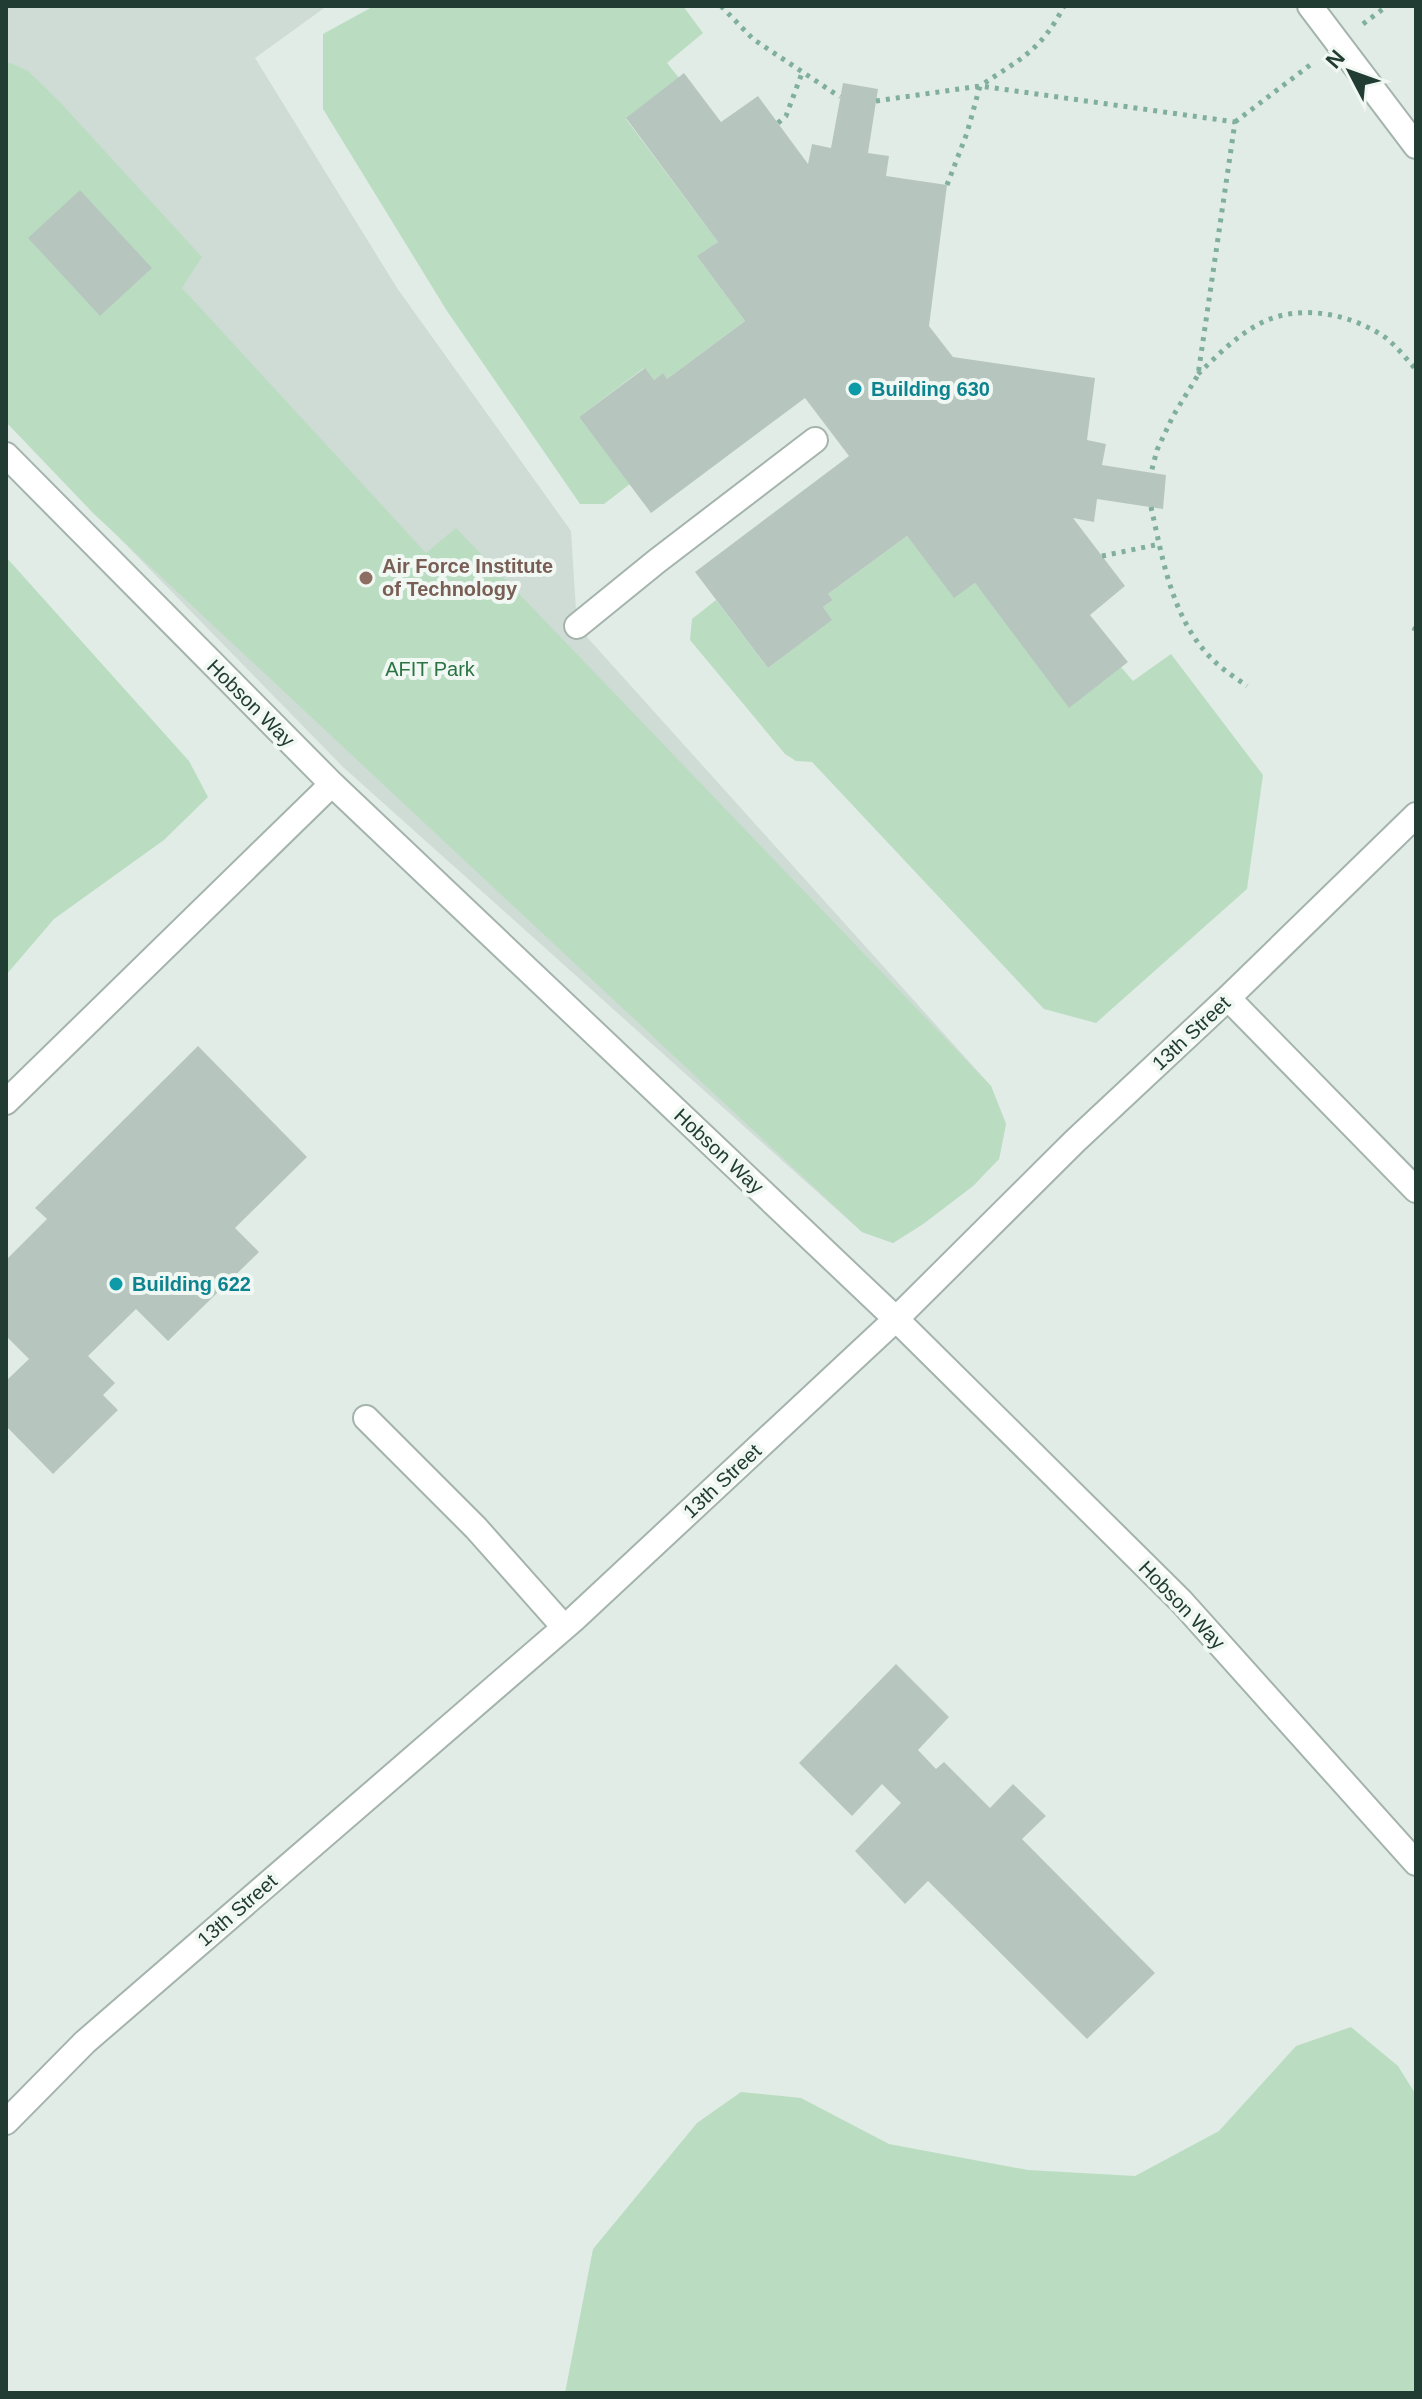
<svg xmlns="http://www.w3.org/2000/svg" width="1422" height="2399" viewBox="0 0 1422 2399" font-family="Helvetica,sans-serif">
<rect width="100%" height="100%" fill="#e1ece6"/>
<path fill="#cfdbd5" d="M6,6H327L255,58L397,288L571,531L577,626L991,1086L1006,1124L999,1159L973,1186L923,1224L893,1243L862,1232L343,767L6,422Z"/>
<path fill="#baddc1" d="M374,6H683L703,33L667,63L679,78L626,119L718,242L698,257L745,321L667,379L662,374L654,380L644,368L579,417L630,484L604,504H580L447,311L323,109V34Z
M11,63L28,71L59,101L202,257L182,288L426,553L456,528L991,1086L1006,1124L999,1159L973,1186L923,1224L893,1243L862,1232L93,513L6,422V64Z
M907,536L954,597L975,583L1069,707L1121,667L1133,681L1171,654L1263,775L1247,889L1096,1023L1044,1009L812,762L796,761L785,754L690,640L692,619L716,600L768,668L831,620L823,607L833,600L828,594Z
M6,557L189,761L208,797L164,840L54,919L6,975Z
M1351,2027L1398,2066L1416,2095V2393H565L593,2249L697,2123L741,2092L801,2098L889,2144L1028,2170L1135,2176L1219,2131L1296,2046Z"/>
<path fill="#b6c6bf" d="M684,73L721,122L758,96L808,164L812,144L831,148L843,83L878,89L868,153L889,156L886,176L947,185L929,326L953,357L1095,378L1087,440L1106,444L1102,465L1166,475L1163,509L1097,499L1094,522L1073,518L1125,586L1090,615L1128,662L1069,708L975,583L954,598L907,536L828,594L833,600L823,607L832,620L768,668L695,572L849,456L805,398L651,513L579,417L645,368L654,380L663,373L667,379L745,321L697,256L718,242L626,118Z
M80,190L152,268L100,316L28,238Z
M198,1046L307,1157L235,1228L259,1252L168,1341L136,1309L88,1356L115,1383L103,1395L118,1410L53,1474L6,1426V1381L29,1359L6,1336V1260L47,1219L35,1208Z
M896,1664L949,1717L918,1750L936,1769L944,1762L990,1808L1013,1784L1046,1816L1022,1839L1155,1973L1087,2039L928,1881L905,1904L855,1851L901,1803L882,1784L852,1816L799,1763Z"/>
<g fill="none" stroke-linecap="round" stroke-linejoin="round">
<defs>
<path id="minor" d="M1310,6L1416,146
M6,455L332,784L896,1319L1181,1601L1416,1863
M577,626L657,561L815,440
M1228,998L1416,1190
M6,1102L332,784
M366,1418L476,1528L564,1627
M6,2122L85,2042L573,1620L896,1319L1075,1141L1228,998L1416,815"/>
</defs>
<use href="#minor" stroke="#a4b4ad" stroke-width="28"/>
<path stroke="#81af9e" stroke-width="5" stroke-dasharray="4 6" stroke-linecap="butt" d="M721,6L753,39L840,97
M1363,24L1387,6
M876,101L980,86L1235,122L1198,375L1173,416L1157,450L1151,473
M1235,122L1314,62
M778,123L786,116L802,73
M947,185L967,133L980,86C1020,59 1041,51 1064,6
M1198,374C1217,356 1237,335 1261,323C1300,303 1352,314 1386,338C1397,347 1407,359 1416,370
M1151,507C1163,560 1172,620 1213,660C1223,670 1236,678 1247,686
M1102,556L1160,544
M1414,631L1416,626"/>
<use href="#minor" stroke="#fff" stroke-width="24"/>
</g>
<g fill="#0f9aa8" stroke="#f1f8f4" stroke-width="3">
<circle cx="855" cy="389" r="8"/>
<circle cx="116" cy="1284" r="8"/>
</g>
<circle fill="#8d6e63" stroke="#f1f8f4" stroke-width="3" cx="366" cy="578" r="8"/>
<g text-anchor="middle" stroke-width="8" stroke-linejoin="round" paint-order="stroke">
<g font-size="20" font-weight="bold" fill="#0d838f" stroke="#f1f8f4" text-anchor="start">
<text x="871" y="396">Building 630</text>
<text x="132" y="1291">Building 622</text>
</g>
<g font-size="20" font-weight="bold" fill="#785e54" stroke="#f1f8f4" text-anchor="start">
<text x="382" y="573">Air Force Institute<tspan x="382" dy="23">of Technology</tspan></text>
</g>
<g font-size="20" fill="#2b7343" stroke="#f1f8f4">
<text x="430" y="676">AFIT Park</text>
</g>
<g font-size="20" fill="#213c33" stroke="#f1f8f4">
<text transform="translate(251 703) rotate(45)" y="7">Hobson Way</text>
<text transform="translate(1191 1033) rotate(-43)" y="7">13th Street</text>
<text transform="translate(719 1151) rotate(43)" y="7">Hobson Way</text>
<text transform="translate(722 1481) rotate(-43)" y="7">13th Street</text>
<text transform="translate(1182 1605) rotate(46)" y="7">Hobson Way</text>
<text transform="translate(237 1910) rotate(-41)" y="7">13th Street</text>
</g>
</g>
<rect width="1422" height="2399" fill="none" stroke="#213c33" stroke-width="16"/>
<g transform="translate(1350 72) rotate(311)" stroke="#f1f8f4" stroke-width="6" paint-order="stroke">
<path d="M0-6L14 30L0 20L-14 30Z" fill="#213c33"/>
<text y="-12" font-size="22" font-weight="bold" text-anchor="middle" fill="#213c33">N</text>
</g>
</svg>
